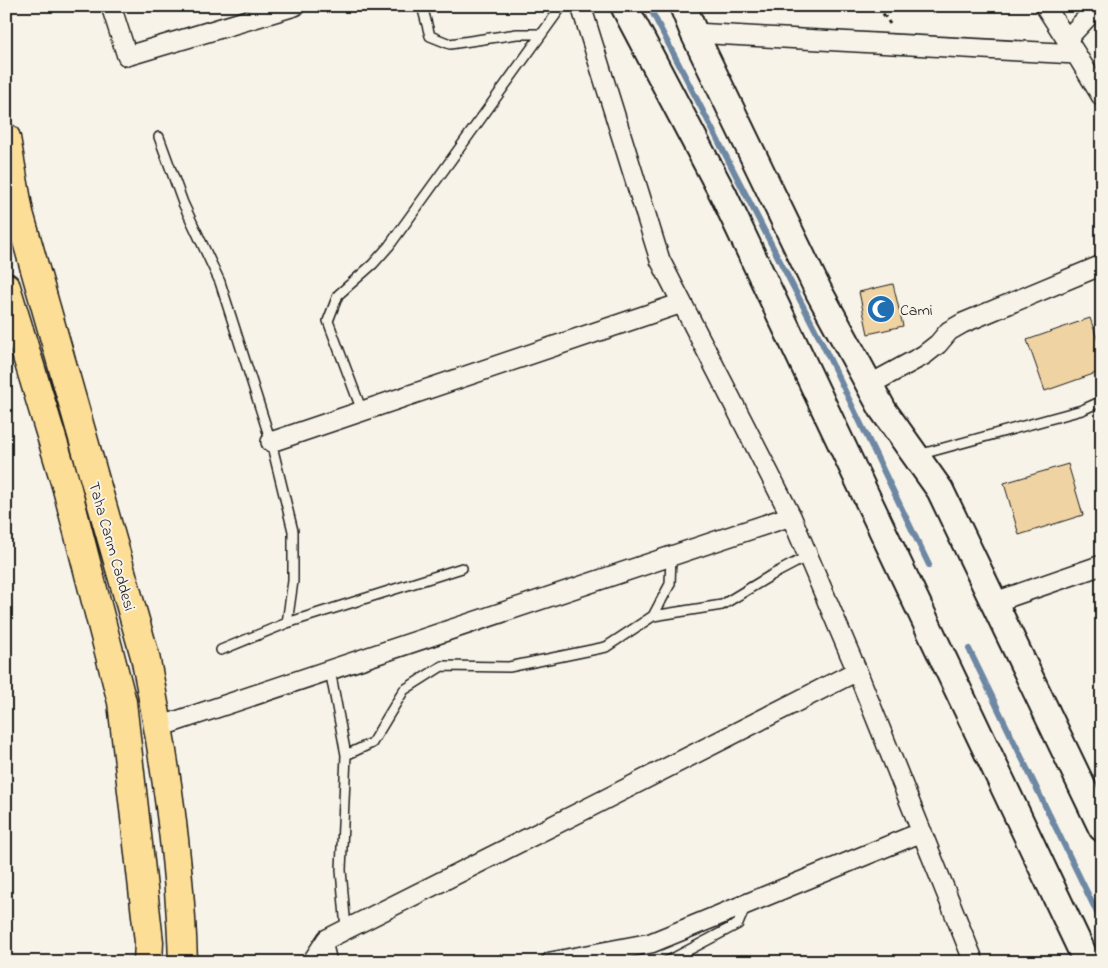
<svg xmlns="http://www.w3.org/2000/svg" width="1108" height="968" viewBox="0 0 1108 968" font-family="'Indie Flower',sans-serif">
<rect width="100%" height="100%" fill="#f7f3e8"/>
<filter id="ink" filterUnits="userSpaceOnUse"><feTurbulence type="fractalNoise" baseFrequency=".02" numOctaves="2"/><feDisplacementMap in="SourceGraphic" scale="10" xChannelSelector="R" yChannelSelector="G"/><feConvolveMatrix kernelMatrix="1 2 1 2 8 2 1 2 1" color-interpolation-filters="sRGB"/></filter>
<g filter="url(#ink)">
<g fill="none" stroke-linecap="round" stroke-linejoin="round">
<path stroke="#6e88a4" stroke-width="6" d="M649,6L819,337L929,565
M969,649L1102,923"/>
</g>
<path fill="#efd3a3" stroke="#1c1c1c" d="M893,284L903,326L868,334L859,292Z
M1090,318L1102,352V371L1045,391L1027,340Z
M1068,464L1083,515L1019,535L1004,483Z"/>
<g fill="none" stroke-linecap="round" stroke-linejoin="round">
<defs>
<path id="service" d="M422,6L430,36L450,44L517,34H542
M159,137L183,203L220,282L271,442L293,531V581L287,623
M362,411L328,321L338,295L373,264L389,246L562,6
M918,455L1082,410L1102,401
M653,616L722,605L770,576L808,556
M221,650L287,623L462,568
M330,670L346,755L341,870L346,929
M346,755L372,743L404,690L442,666L509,667L606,647L653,616L670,584L671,557
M327,941L332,962
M666,962L738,924L745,907"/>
<path id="minor" d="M111,6L127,56L295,6
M581,6L660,260L791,516L857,671L974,962
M1045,6L1076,54
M694,33L1076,54L1102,97
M1067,39L1098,6
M869,385L924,355L938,344L949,331L963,323L1102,265
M271,442L682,303
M995,602L1102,565
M159,727L791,516
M312,962L327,939L592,806L857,671
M551,962L651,943L922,832"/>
<path id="secondary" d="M624,6L723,194L1087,962
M683,6L694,33L819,292L883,410L940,490L1102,828"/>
<path id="primary" d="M6,138L19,213L145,656C165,757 180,859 183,962
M6,287L66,485L122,702L149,942L148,962"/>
</defs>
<use href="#service" stroke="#1c1c1c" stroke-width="12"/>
<use href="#minor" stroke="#1c1c1c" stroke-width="22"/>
<use href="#secondary" stroke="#1c1c1c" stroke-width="30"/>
<use href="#primary" stroke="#1c1c1c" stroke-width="31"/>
<path stroke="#1c1c1c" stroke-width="3" stroke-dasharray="5 4" stroke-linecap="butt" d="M878,6L890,24"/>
<use href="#service" stroke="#f7f3e8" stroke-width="9"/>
<use href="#minor" stroke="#f7f3e8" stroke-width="19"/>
<use href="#secondary" stroke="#f7f3e8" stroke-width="26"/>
<use href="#primary" stroke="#fcde96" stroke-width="28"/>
</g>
</g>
<defs>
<symbol id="mosque-disc" viewBox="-11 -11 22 22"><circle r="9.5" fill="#1f6fb2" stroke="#f7f3e8"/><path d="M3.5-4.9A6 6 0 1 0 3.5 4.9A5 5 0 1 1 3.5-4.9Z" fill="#fff"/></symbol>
</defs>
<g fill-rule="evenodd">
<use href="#mosque-disc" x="865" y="293" width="32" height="32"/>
</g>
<g text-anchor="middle" stroke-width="4" stroke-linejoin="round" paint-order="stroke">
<g font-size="16" fill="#1c1c1c" stroke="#f7f3e8" text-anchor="start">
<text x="900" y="315">Cami</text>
</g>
<g font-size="16" fill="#1c1c1c" stroke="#f7f3e8">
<text transform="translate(113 546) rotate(74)" y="6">Taha Carım Caddesi</text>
</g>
</g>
<rect width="1108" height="968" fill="none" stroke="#f7f3e8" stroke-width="25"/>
<rect x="12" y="12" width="1083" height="943" fill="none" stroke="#1c1c1c" stroke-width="2" filter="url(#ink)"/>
</svg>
